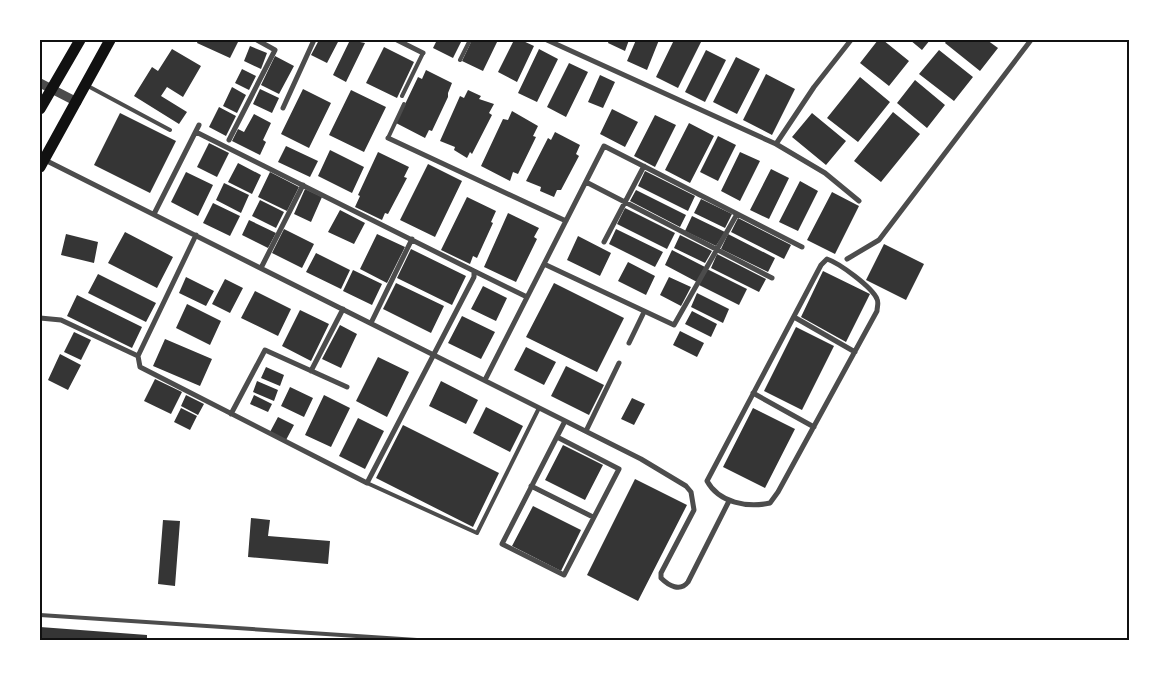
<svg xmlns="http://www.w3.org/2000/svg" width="1169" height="680" viewBox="0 0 1169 680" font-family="'Fira Sans',sans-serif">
<rect width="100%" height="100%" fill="#fff"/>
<path fill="#353535" d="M198,40H239L230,58L197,43Z
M319,40H339L327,63L311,55Z
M350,40L365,43L346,82L333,75Z
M437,40H462L453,58L433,48Z
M472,40H498L483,71L462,61Z
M514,40H521L534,46L517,82L498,72Z
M609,40H629L625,51L608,43Z
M636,40H659L647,70L627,61Z
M674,40H702L678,88L656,77Z
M878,40H883L909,61L889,86L860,63Z
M910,40H930L922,50Z
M947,40H987L998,48L980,71L945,43Z
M250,46L267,53L261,69L244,61Z
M384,47L414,62L397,98L366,83Z
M172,49L201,66L183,97L167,87L161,96L187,112L179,124L134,96L152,67L158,71Z
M539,49L558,59L537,102L518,93Z
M706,50L726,60L705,102L685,92Z
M939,50L973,77L954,101L919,74Z
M275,56L294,66L279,94L261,85Z
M736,57L760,69L737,114L713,102Z
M569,63L588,72L566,117L547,107Z
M242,69L256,76L249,90L235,83Z
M426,70L452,83L448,93V97L432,131L429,130L425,138L396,123L418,77L422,79Z
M766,74L795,89L772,135L743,120Z
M600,75L615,82L603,108L588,102Z
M860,77L890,102L858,142L827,118Z
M915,80L945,105L927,128L897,103Z
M232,87L246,95L237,113L223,106Z
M260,89L279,98L272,113L253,104Z
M303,89L331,103L309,148L281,134Z
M351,90L386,107L364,152L329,135Z
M468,90L481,96L479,99L494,104L489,113L492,115L472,154L470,152L467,158L454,150L455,147L440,141L460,96L464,98Z
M219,107L236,116L226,136L209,127Z
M612,109L638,122L625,147L600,134Z
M512,111L538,126L533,136L536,137L518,174L513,172L510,181L481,166L503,119L508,120Z
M893,112L920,134L881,182L854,161Z
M120,113L176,141L150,193L94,165Z
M812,113L846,141L826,165L792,137Z
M254,114L271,123L263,140L266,142L260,155L232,141L238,129L244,132Z
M655,115L676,125L655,167L634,156Z
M689,123L714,136L690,183L665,170Z
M555,132L580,145L576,154L579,156L561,190H557L554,197L540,191L541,187L526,181L548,138L551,140Z
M718,136L736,145L718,181L700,172Z
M209,143L229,153L217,177L197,167Z
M286,146L318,161L310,177L278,162Z
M330,150L364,167L352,193L318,176Z
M378,152L409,167L404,177L407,178L388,214L385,213L382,220L355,207L360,196L358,195Z
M740,152L760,161L740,201L721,191Z
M238,163L261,175L252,194L228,182Z
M428,164L462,181L435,237L400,220Z
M771,169L789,178L769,219L750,210Z
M645,171L695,196L688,211L638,186Z
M186,172L213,185L198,216L171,202Z
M270,172L299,187L287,211L258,197Z
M800,181L818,191L798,231L779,222Z
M224,183L249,195L241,213L216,200Z
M305,189L322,197L311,222L294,214Z
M636,190L686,215L680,227L630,201Z
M832,192L859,206L835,254L807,240Z
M467,197L496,211L491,222L493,223L477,258L473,256L470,264L441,250Z
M701,199L732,214L725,228L694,213Z
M260,200L284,212L276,228L252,216Z
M213,203L240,216L230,236L203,223Z
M625,208L675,233L667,249L617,224Z
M340,210L365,223L354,244L328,232Z
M508,213L539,228L534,237L537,239L516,282L484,267Z
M692,216L725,232L716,246L685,231Z
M738,218L791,245L784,259L731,232Z
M249,220L276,233L268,248L242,235Z
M284,229L314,244L302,268L272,253Z
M616,229L663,252L655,267L609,244Z
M125,232L173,257L157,288L108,263Z
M66,234L98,242L94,263L61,255Z
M377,234L405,247L387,283L360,269Z
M728,234L775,258L768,272L721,249Z
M680,235L712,251L705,263L674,248Z
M578,236L611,253L600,276L567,260Z
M884,244L924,264L906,300L866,280Z
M411,249L466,276L452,305L397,278Z
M672,250L705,267L697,282L665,265Z
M316,253L350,270L341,289L306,272Z
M717,254L766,279L759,292L711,268Z
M628,262L655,276L646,295L618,281Z
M707,269L747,289L739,305L699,285Z
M353,270L382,284L372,305L343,291Z
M823,271L870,294L846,342L801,317Z
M98,274L156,303L146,322L88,293Z
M186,277L214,291L206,306L179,293Z
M669,277L691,287L681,306L660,295Z
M225,279L243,288L230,313L212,304Z
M396,283L444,306L431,333L383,309Z
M554,283L624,318L597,372L526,337Z
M483,286L507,298L496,321L471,309Z
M255,291L291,309L278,336L241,318Z
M697,293L729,309L723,323L691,307Z
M77,295L142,327L132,348L67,316Z
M187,304L221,321L210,345L176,328Z
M300,310L329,324L311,361L282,346Z
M692,311L717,324L711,337L685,324Z
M462,316L495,332L481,359L448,343Z
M340,325L357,334L341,368L322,359Z
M796,327L834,346L802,410L764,391Z
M680,331L704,343L697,357L673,345Z
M74,332L91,340L81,360L64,352Z
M165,339L212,359L200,386L153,366Z
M526,347L556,362L544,385L514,370Z
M60,354L81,365L68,390L48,380Z
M378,357L409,372L387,417L356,401Z
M566,366L604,385L589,415L551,396Z
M266,367L284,375L280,386L261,378Z
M155,379L182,392L171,414L144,401Z
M257,381L278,390L274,401L253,392Z
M441,381L478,400L466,424L429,406Z
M290,387L313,398L304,417L281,406Z
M186,395L204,404L198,415L181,406Z
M254,395L272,404L268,412L250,404Z
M324,395L350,408L331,447L305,435Z
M632,398L645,404L634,425L621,419Z
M486,407L523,426L510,452L473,433Z
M181,408L197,416L190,430L174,422Z
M753,408L795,429L765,488L723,467Z
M278,417L294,425L286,440L270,432Z
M358,418L384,431L365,469L339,456Z
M403,425L499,473L473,527L376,478Z
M563,445L603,465L585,500L545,480Z
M635,479L687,505L638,601L587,575Z
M533,506L581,530L561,571L512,546Z
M251,518L270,520L268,536L330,541L328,564L248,557Z
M163,520L180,521L175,586L158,584Z
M40,627L147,635V640H40Z"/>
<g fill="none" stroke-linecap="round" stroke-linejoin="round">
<path stroke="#4c4c4c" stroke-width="4" d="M460,60L470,40
M86,85L170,130
M402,96L423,53
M388,138L404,104
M367,483L477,533L539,408
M40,615L417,640"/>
<path stroke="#4c4c4c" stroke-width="5" d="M397,40L423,53
M547,40L776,144L825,173L859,201
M283,108L314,40
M196,132L474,271V277L367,483L140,367L138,356L196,235
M388,138L566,221
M229,140L275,50L257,40
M776,144L814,87L851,40
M45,160L641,459L686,486L691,492L694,510L661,573V578C669,586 680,592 688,582L729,501
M586,182L772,278
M154,214L199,125
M604,242L644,166
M827,259C839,263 872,287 877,299C879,303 877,307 877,311L778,492L770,503C748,508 719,503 707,481L821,265Z
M847,259L879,240L1031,40
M544,264L674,325L737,214
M261,268L303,185
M474,271L527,297
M794,317L855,352
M40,318L61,320L138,356
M371,323L412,239
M629,343L644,312
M311,371L343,309
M485,380L604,146L802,247
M753,393L814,427
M231,414L265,350L347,387
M586,431L619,363
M557,437L619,469L564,575L502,544L565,421
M531,486L593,517"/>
<path stroke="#4c4c4c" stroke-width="9" d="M40,83L77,102"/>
<path stroke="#111" stroke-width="11" d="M40,109L80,40
M40,167L110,40"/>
</g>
<rect width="1169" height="680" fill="none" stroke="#ffffff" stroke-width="82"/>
<rect x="41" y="41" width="1087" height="598" fill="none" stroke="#111" stroke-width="2"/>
</svg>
